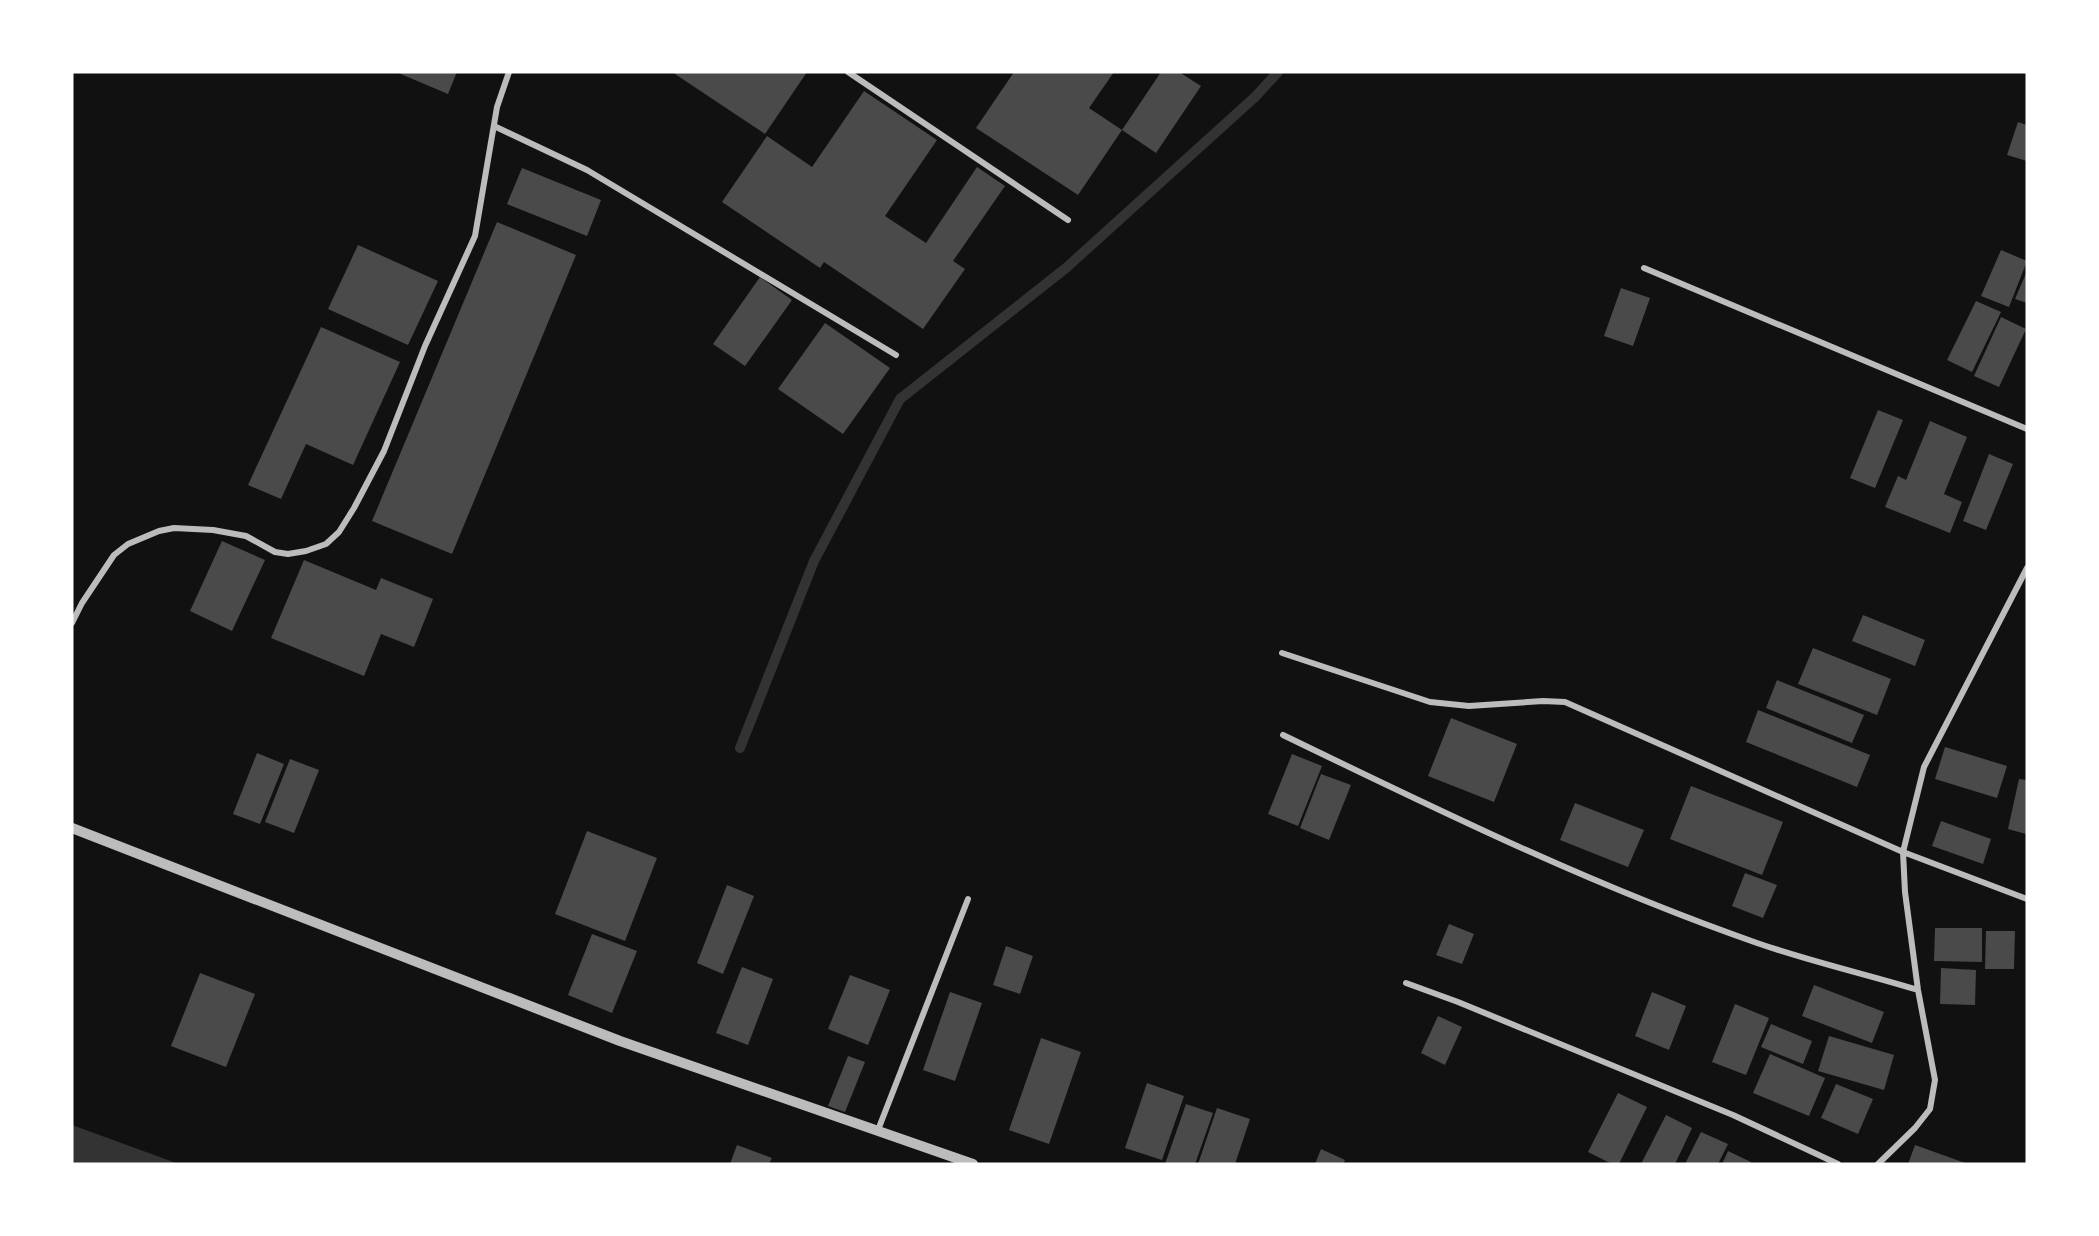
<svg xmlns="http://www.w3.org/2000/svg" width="2099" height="1236" viewBox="0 0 2099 1236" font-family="'Work Sans',sans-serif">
<rect width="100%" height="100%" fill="#111"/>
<path fill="#333" d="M72,1125L179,1164H72Z"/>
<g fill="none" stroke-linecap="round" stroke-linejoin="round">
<path stroke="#333" stroke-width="10" d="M740,748L814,561L900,399L1066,268L1255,97L1278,72"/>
</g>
<path fill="#4a4a4a" d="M396,72H457L448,94Z
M672,72H807L765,134Z
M1014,72H1114L1089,108L1122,130L1078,195L976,128Z
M1161,72H1179L1201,86L1156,153L1122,130Z
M864,91L937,140L885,216L926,243L977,167L1005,186L953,261L965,269L923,329L824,262L820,268L722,202L767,136L812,167Z
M2018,122L2027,125V161L2007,155Z
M522,168L601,200L587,236L507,204Z
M497,222L576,255L452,554L372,521Z
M358,245L438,281L408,345L328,309Z
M2001,250L2027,261L2009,307L1981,296Z
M2027,271V303L2015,299Z
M760,277L792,300L745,366L713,344Z
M1621,288L1650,298L1633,346L1604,336Z
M1976,301L2001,312L1972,372L1947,360Z
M2001,317L2026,329L1999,387L1974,376Z
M825,323L890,368L843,434L778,389Z
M321,327L400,362L353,465L306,444L281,499L248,485Z
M1878,410L1903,420L1875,488L1850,478Z
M1930,421L1967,437L1944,494L1962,502L1950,533L1885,507L1898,476L1906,480Z
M1989,454L2013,464L1986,530L1963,521Z
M222,541L265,560L232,631L190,611Z
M304,560L376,590L381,578L433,599L414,647L381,634L364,676L271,638Z
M1863,615L1925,640L1915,666L1852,641Z
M1813,648L1891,679L1877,715L1798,684Z
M1777,680L1864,715L1852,743L1766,708Z
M1758,710L1870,755L1857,787L1746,742Z
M1451,718L1517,744L1494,802L1428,776Z
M1945,747L2007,766L1997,798L1935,779Z
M257,753L284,764L260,824L233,814Z
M1292,754L1322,766L1298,826L1268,814Z
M290,759L319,770L294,833L265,822Z
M1321,774L1351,785L1329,840L1300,828Z
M2019,779L2027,780L2026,834L2008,829Z
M1691,786L1783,822L1762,875L1670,839Z
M1575,803L1644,830L1628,867L1560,840Z
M1941,821L1991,839L1983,864L1932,846Z
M587,831L657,858L625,941L555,914Z
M1745,873L1777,885L1763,918L1732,906Z
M727,885L754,896L723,974L697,963Z
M1449,924L1474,934L1462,964L1436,955Z
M1935,928H1982V962L1934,961Z
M1986,931H2015L2014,969H1985Z
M592,934L637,951L612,1013L568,995Z
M1006,946L1033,956L1020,994L993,985Z
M742,967L773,979L748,1045L716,1033Z
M1941,968L1976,970L1975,1005L1940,1004Z
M200,973L255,994L226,1067L171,1046Z
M850,975L890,990L868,1045L828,1029Z
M1814,985L1884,1012L1872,1043L1802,1016Z
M950,992L982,1003L955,1081L923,1070Z
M1652,992L1686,1006L1669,1050L1635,1036Z
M1735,1004L1769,1018L1746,1075L1712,1062Z
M1438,1016L1462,1027L1445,1065L1421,1053Z
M1771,1024L1812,1041L1803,1064L1761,1047Z
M1829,1036L1894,1055L1884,1090L1818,1071Z
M1041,1038L1081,1052L1049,1144L1009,1130Z
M1770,1054L1825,1078L1809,1116L1753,1093Z
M848,1056L865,1062L845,1112L828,1106Z
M1147,1083L1184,1096L1162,1160L1125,1148Z
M1836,1084L1873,1099L1858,1134L1821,1118Z
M1618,1093L1647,1107L1619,1164H1612L1588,1152Z
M1186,1104L1213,1113L1195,1164H1165Z
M1217,1108L1250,1119L1235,1164H1198Z
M1666,1115L1692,1128L1675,1164H1641Z
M1701,1132L1728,1144L1718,1164H1685Z
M737,1145L772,1158L769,1164H730Z
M1915,1145L1968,1164H1908Z
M1321,1149L1345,1160L1343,1164H1315Z
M1728,1151L1751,1162L1750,1164H1722Z"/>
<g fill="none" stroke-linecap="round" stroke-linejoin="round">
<path stroke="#bcbcbc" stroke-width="6" d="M848,72L1068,220
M494,126L587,170L896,355
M1644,268L2027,429
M72,623L82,603L114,555L128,544L159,531L174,528L213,530L246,536L275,552L288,554L306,551L326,544L339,532L354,508L384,451L425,346L475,236L497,107L509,72
M1282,653L1430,702L1469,706L1543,701L1565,702L1903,852L2027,899
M1283,735C1438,810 1593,886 1757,943C1809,961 1865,974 1918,990
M1406,983L1458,1002L1733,1115L1838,1164
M878,1130L968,899
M1878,1164L1915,1128L1930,1109L1935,1080L1918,990L1905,892L1903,852L1924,767L2027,568"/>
<path stroke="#bcbcbc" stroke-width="10" d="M72,828L620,1041L973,1164"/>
</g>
<rect width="2099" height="1236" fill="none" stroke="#ffffff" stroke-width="147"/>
</svg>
